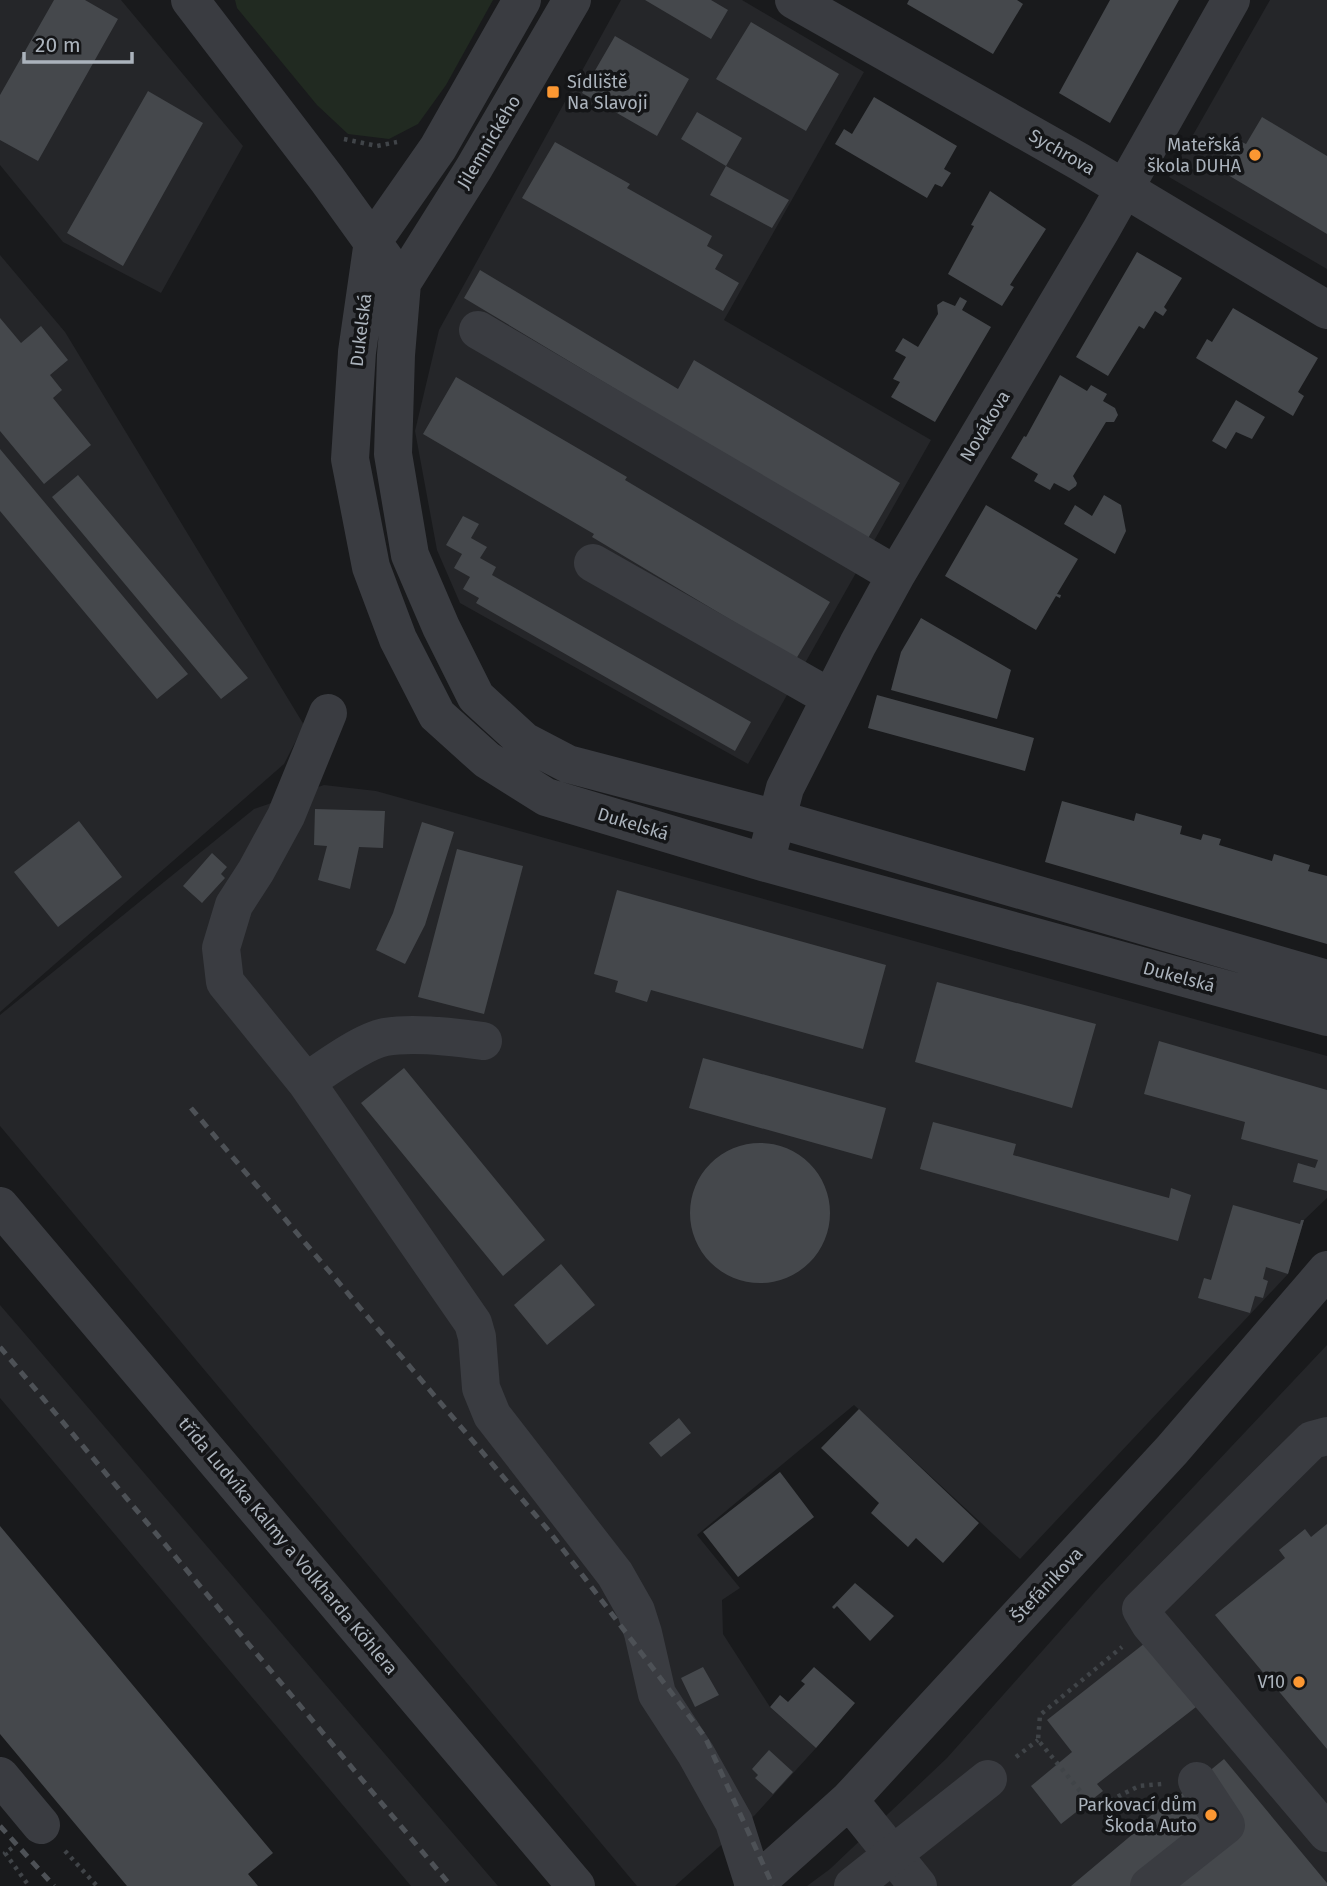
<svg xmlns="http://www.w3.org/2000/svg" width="1327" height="1886" viewBox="0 0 1327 1886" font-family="'Fira Sans',sans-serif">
<rect width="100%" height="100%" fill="#191a1c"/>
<path fill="#252629" d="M0,0H121L243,146L161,293L63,242L0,165Z
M621,0H742L864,72L724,320L931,440L748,764L460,603L437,550L415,431L439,330Z
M1270,0H1327V269L1169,177Z
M0,255L65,332L304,725L284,764L0,1012Z
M324,785L376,791L1327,1056V1198L1304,1220L1288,1274L1020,1559L854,1405L697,1535L740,1588L722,1600L723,1634L770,1707L816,1748L755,1815L675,1886H637L0,1126V1015L254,809Z
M0,1305L19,1327L498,1886H411L0,1398Z
M1327,1345V1886H807L830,1869L947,1758L1100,1586Z"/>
<path fill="#212a21" d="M235,0H493L446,85L418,124L389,139L348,134L317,105L237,8Z"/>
<path fill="#45484c" d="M54,0H85L118,19L38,161L0,140V95Z
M645,0H711L728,10L711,39Z
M909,0H1017L1023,4L993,54L907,4Z
M1110,0H1179L1110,123L1059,93Z
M751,22L839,74L806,131L716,79Z
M615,36L689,79L657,136L582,93Z
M148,91L203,123L123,266L67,233Z
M874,97L957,146L944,169L951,173L942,187L935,184L927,198L835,144L844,129L852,134Z
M697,112L742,138L726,166L681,139Z
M1262,117L1327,156V234L1218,169L1236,139L1246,144Z
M555,142L630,184L627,188L712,236L707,246L723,255L715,269L739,283L723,311L522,198Z
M726,166L789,200L772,228L710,195Z
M990,191L1046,229L1010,285L1014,287L1002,306L948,274L974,226L971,225Z
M1137,252L1182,278L1164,307L1167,310L1163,316L1155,311L1144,329L1139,326L1108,376L1076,357Z
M480,270L678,389L694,360L900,483L867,540L464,298Z
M960,297L967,301L962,310L991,327L935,422L891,397L900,382L893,379L906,357L895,351L903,338L918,347L938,314L937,305L943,301L955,306Z
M1233,308L1318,358L1298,392L1304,396L1293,416L1196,358L1207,339L1212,342Z
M0,318L21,343L41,326L68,360L50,375L62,390L53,398L91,445L44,484L0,431Z
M1060,375L1087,391L1091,385L1107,394L1103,401L1115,408L1118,415L1114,422H1106L1073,476L1077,483L1076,486L1069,491L1054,483L1050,490L1034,481L1038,474L1011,458L1024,436L1026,437Z
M456,377L627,477L625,480L830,602L796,659L592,537L594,534L423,434Z
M1236,400L1265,417L1252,439L1236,432L1226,449L1212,441Z
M0,449L188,674L157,699L0,511Z
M78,475L248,678L221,699L52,497Z
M1104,495L1121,505L1126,531L1115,554L1064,524L1075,505L1092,516Z
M986,505L1078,559L1057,594L1061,595L1060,598L1056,596L1036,630L945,576Z
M463,516L479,524L471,538L487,547L480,558L496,567L492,575L751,722L735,751L476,603L479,598L463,589L470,577L454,568L462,554L446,545Z
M921,618L1011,670L997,719L891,690L901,652Z
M877,695L1034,738L1025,771L868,728Z
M1062,801L1134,821L1136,813L1182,826L1180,834L1201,840L1203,834L1221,839L1219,845L1272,861L1274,854L1310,865L1308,871L1327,876V944L1045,862Z
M315,809L385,811L383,848L359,847L350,889L318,880L327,846L314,845Z
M79,821L122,877L58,927L14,872Z
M422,822L454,832L425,925L405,964L376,950L393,913Z
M457,849L523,866L484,1014L418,997Z
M212,853L227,867L221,874L225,878L202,903L183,886Z
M617,890L886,965L863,1049L651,990L647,1002L615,992L618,981L594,974Z
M937,982L1096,1024L1072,1108L915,1062Z
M1159,1041L1327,1090V1191L1293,1182L1298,1163L1315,1168L1318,1160L1241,1139L1245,1122L1144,1094Z
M703,1058L886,1108L872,1159L689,1108Z
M404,1068L545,1240L503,1276L361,1103Z
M933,1122L1016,1144L1013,1155L1169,1198L1171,1188L1191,1195L1178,1241L920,1169Z
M690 1213a70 70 0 1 1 140 0a70 70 0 1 1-140 0Z
M1233,1205L1300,1224L1301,1220H1304L1288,1274L1266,1267L1263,1279L1268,1281L1263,1298L1255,1296L1250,1313L1198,1298L1204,1278L1211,1280Z
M561,1264L595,1305L547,1345L514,1305Z
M859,1409L979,1523L943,1563L916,1538L908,1547L871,1513L879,1503L821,1448Z
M679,1418L691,1433L661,1457L649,1443Z
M780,1472L814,1517L738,1577L703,1532Z
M1327,1524V1749L1215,1615L1285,1558L1279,1550L1305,1529L1311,1537Z
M0,1526L273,1853L248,1874L258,1886H127L0,1734Z
M855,1583L894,1616L870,1641L837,1606L834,1609L832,1607Z
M1145,1643L1196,1707L1097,1784L1103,1791L1061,1824L1031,1786L1072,1752L1047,1720Z
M703,1667L719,1695L695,1707L681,1678Z
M814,1667L855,1703L816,1748L770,1707L780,1695L788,1702L805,1684L801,1681Z
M769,1750L793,1772L773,1794L755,1778L758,1775L752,1769Z
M1224,1759L1327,1883V1886H1071L1140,1828L1138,1826L1167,1802L1168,1805Z"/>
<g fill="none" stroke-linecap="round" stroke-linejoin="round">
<path stroke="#404448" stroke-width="4.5" stroke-dasharray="3.5 5" stroke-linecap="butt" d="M344,139L377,146L397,142
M1016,1757L1038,1740
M1080,1791L1038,1740L1040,1715L1122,1647
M1095,1808L1139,1786L1162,1784
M12,1848L5,1853L29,1886
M65,1851L97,1886"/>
<path stroke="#3a3c41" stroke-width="38" d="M190,0L327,179L402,283L396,355L393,454L410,555L441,627L476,697L524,741L568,764L777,819L1327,979
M522,0L438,148L373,241L357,352L350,459L371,567L398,639L437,715L487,760L546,797L766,863L1327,1017
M794,0L1080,162L1327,310
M402,283L474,168L572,0
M478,330L896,575
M593,563L829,697
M328,713L286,816L256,871L234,905L221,948L225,982L306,1082L473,1323L477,1337L481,1388L492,1415L615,1574L636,1611L643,1633L657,1694L696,1754L734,1822L754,1885
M770,844L785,788L858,644L896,575L1101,230L1231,0
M306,1082C325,1069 363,1041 385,1037C412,1032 455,1037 483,1041
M0,1206L576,1886
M1327,1436L1312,1440L1141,1609L1150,1624L1327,1833
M0,1776L41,1825
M849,1800L918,1886
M753,1886L849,1800L1172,1450L1327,1270
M1149,1886L1226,1825L1197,1781"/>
<path stroke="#4d5156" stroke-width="5" stroke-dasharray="9 7" stroke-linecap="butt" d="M191,1108L549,1531L705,1737L773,1886
M0,1347L451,1886
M0,1826L54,1886"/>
<path stroke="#3a3c41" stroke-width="38" d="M853,1886L988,1779"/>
</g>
<g fill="#fb9732" stroke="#141517" stroke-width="2.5">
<rect x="546" y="85" width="14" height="14" rx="3.5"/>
<circle cx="1255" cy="155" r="7"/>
<circle cx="1299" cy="1682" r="7"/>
<circle cx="1211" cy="1815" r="7"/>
</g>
<g text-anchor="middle" stroke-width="7" stroke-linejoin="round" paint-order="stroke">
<g font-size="18" fill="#abb3bc" stroke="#141517" text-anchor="end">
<text x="567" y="88" text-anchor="start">Sídliště<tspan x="567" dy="21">Na Slavoji</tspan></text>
<text x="1241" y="151">Mateřská<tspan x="1241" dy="21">škola DUHA</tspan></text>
<text x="1285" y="1688">V10</text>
<text x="1197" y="1811">Parkovací dům<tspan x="1197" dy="21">Škoda Auto</tspan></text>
</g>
<g font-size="18" fill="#abb3bc" stroke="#141517">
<text transform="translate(489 142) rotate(-59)" y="6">Jilemnického</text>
<text transform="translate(1062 152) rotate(30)" y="6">Sychrova</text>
<text transform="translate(361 330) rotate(-83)" y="6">Dukelská</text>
<text transform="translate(985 426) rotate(-59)" y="6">Novákova</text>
<text transform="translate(633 824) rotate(17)" y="6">Dukelská</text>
<text transform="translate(1179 977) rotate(15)" y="6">Dukelská</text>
<text transform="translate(288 1546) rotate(50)" y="6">třída Ludvíka Kalmy a Volkharda Köhlera</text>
<text transform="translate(1047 1585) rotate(-47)" y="6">Štefánikova</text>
</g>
</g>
<path d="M24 52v10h108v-10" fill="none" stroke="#abb3bc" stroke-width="3.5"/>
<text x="35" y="52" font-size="21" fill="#abb3bc" stroke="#141517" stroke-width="5" paint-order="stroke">20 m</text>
</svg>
